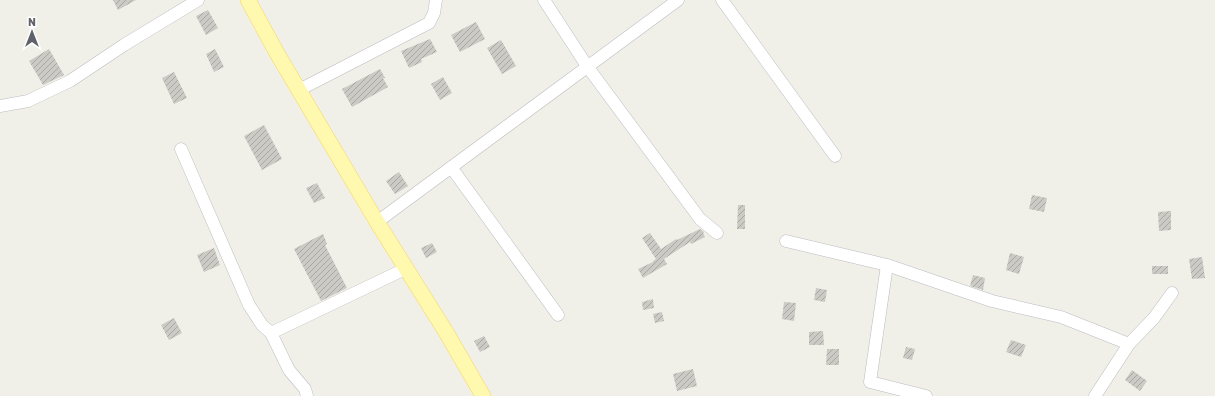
<svg xmlns="http://www.w3.org/2000/svg" width="1215" height="396" viewBox="0 0 1215 396" font-family="Rubik,sans-serif">
<defs>
<pattern id="building-hatch" width="6" height="6" patternUnits="userSpaceOnUse"><rect width="6" height="6" fill="#cccac5"/><path d="M-1 1l2-2M0 6l6-6M5 7l2-2" fill="none" stroke="#a9a7a4"/></pattern>
</defs>
<rect width="100%" height="100%" fill="#f1f0e8"/>
<path fill="url(#building-hatch)" d="M113,0H136L118,10Z
M208,10L218,28L206,35L196,16Z
M476,22L485,39L460,52L451,35Z
M430,39L437,52L421,59L422,62L409,68L401,51Z
M501,40L516,66L502,74L487,48Z
M49,49L64,75L43,85L29,61Z
M215,49L224,67L214,72L206,54Z
M380,69L385,78H383L388,87L352,107L342,89Z
M174,72L187,98L174,104L162,78Z
M443,77L452,93L440,100L431,84Z
M264,125L282,159L262,170L244,136Z
M399,172L408,186L395,194L386,181Z
M317,183L325,198L314,203L306,188Z
M1032,195L1047,198L1044,212L1029,209Z
M738,205H745V229H737Z
M1171,211V230L1159,231L1158,212Z
M700,229L704,232L703,233L705,237L691,244L690,242L664,259L667,264L643,278L638,269L653,262V261L656,259L642,238L650,233L661,249L676,239L677,240Z
M323,234L327,244L325,245L347,288L321,301L294,249Z
M432,243L437,252L426,258L421,248Z
M214,248L220,265L204,272L197,255Z
M1010,253L1024,257L1019,274L1006,270Z
M1202,257L1205,278L1192,279L1189,259Z
M1152,266H1168V274H1152Z
M973,275L985,278L983,290L970,286Z
M816,288L827,290L825,302L814,300Z
M653,299L654,308L643,310L642,302Z
M784,302L796,303L794,321L782,319Z
M662,312L664,321L655,323L653,314Z
M174,318L182,333L169,340L161,325Z
M823,331L824,345H809V332Z
M484,336L490,347L480,352L474,341Z
M1011,340L1026,345L1021,357L1006,352Z
M906,347L915,349L912,360L903,358Z
M827,349H839V365H826Z
M693,369L697,386L677,391L673,374Z
M1132,370L1147,381L1140,391L1125,380Z"/>
<g fill="none" stroke-linecap="round" stroke-linejoin="round">
<defs>
<path id="minor" d="M544,0L587,66L700,219L717,233
M722,0L835,156
M299,90L429,23L434,13L436,0
M0,106L28,101L70,81L124,45L198,0
M181,149L249,305L262,325L271,333L289,370L305,389L307,396
M451,167L558,315
M377,222L678,0
M786,241L887,265L992,301L1061,317L1129,344
M887,265L870,382L926,396
M271,333L405,269
M1095,396L1129,344L1154,318L1172,293"/>
<path id="major" d="M248,0L278,55L377,222L446,332L483,396"/>
</defs>
<use href="#minor" stroke="#babcc1" stroke-width="13"/>
<use href="#major" stroke="#f5d65d" stroke-width="16"/>
<use href="#minor" stroke="#fff" stroke-width="12"/>
<use href="#major" stroke="#fff8af" stroke-width="15"/>
</g>
<g transform="translate(32 32)" stroke="#ffffff" stroke-width="3" paint-order="stroke">
<path d="M0-3L7 15L0 10L-7 15Z" fill="#5f6268"/>
<text y="-6" font-size="11" font-weight="bold" text-anchor="middle" fill="#5f6268">N</text>
</g>
</svg>
